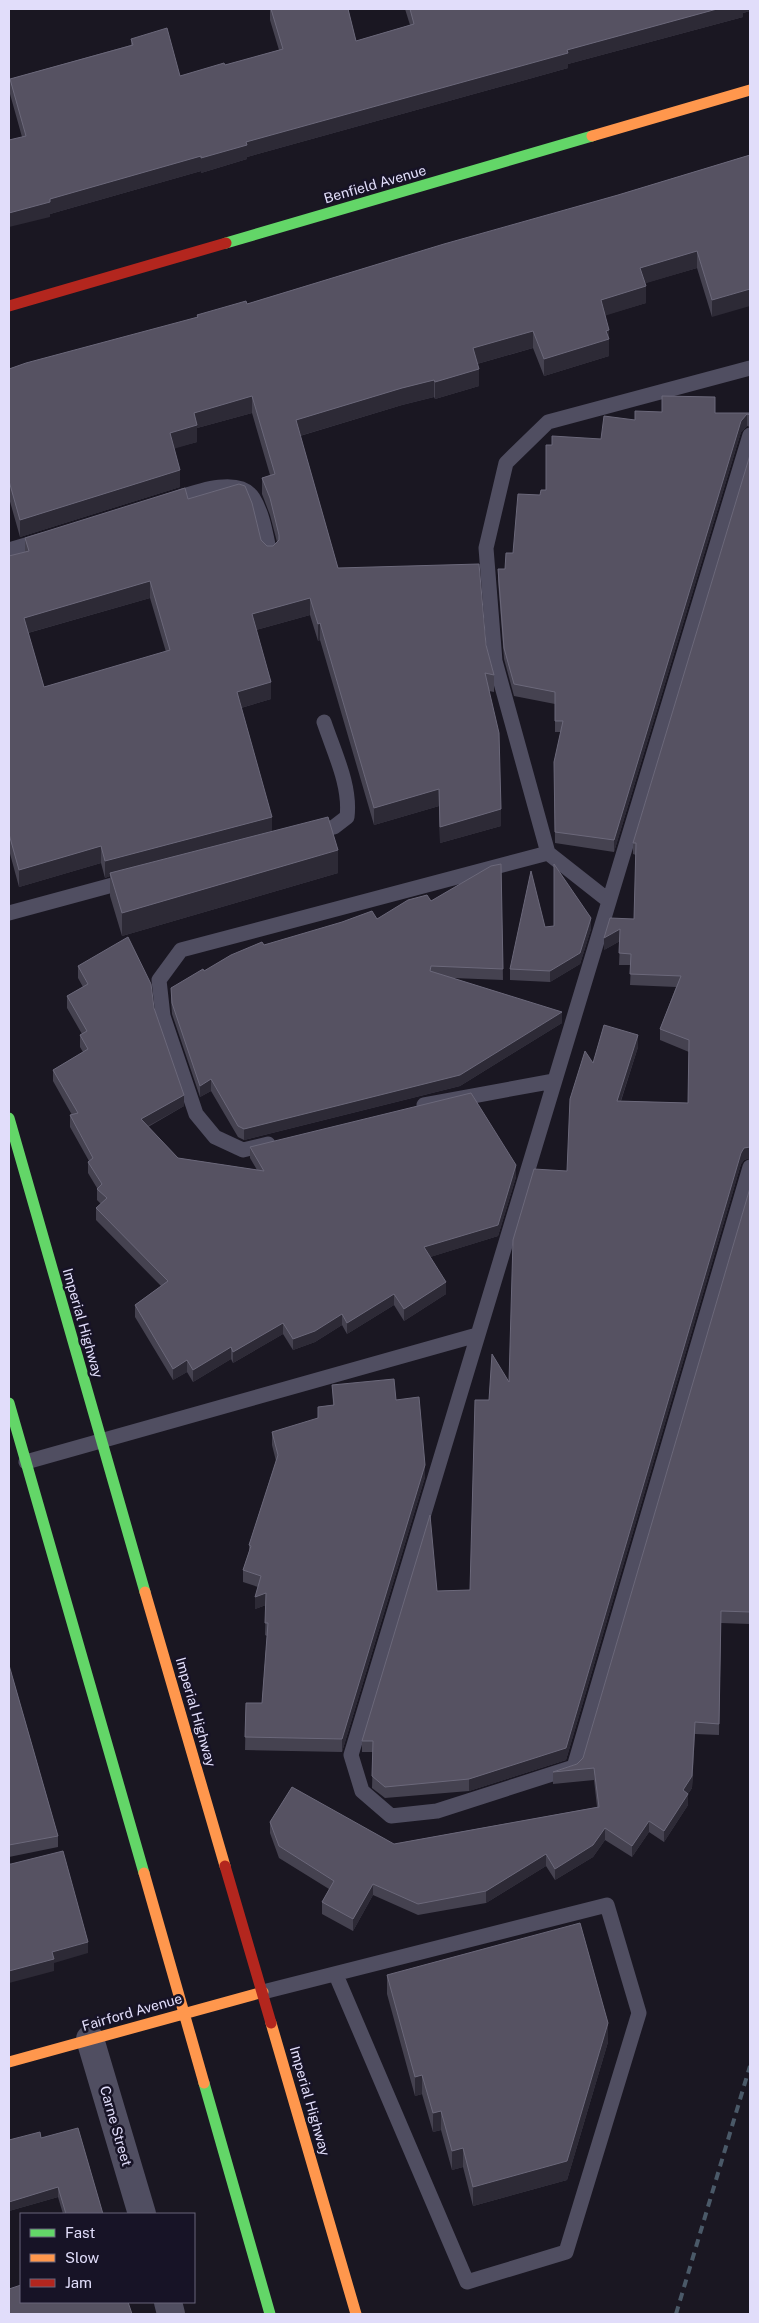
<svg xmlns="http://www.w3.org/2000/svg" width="759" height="2323" viewBox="0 0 759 2323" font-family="'Public Sans',sans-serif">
<rect width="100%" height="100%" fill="#1a1722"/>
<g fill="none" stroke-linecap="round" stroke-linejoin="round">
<path stroke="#504e61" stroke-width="15" d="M750,435L351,1755L362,1791L391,1816L437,1811L574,1767L750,1167
M168,501C188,495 238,474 253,498C263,514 266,536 270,554
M9,550L43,540
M312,832L334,827L347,817C351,786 334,752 324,722
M609,901L548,853L495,661L486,548L506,463L548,422L750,368
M9,913L131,880
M424,1105L554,1081
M268,1144L243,1150L215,1137L196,1114L163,1016L159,980L181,950L548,853
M26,1462L477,1335
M263,1992L607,1905L639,2013L566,2252L467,2282L336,1975"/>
<path stroke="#504e61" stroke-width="28" d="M90,2039L142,2214
M168,2302L171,2314"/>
<path stroke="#63d668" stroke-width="11" d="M226,243L592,136
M9,1118L145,1592
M9,1403L144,1873
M204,2083L270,2314"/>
<path stroke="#ff974d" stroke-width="11" d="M592,136L750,90
M145,1592L225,1866
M144,1873L204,2083
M271,2023L356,2314
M9,2062L263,1992"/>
<path stroke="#b3261e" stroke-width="11" d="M9,306L226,243
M225,1866L271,2023"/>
<path stroke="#4a5968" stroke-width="4" stroke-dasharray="8 6" stroke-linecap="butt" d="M676,2314L750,2066"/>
</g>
<path fill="#454250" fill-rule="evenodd" d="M270,9H348L356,41L410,25L405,9H750V11L743,13V17L568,64V68L247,157V159L201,173V171L50,214V217L22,137L10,94V79L131,45V39L180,76L225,65L279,50L270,20Z
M750,155L712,317L697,268L645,283L646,303L605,315L609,346V356L544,376L533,348L477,364L479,386L435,399L434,397L402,405L300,436L338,568L486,645L494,675V692L489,691L501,826L440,843L439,806L374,825L320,640L318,641L310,615L256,630L271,699L241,708L272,831L338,873L122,936L110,896V876L105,878L101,863L19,887L9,850V556L25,552V538L188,499L261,540L267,546H273L277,542L270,515L262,494V478L270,475L252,413L197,428V442L174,448L180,487L20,537L9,498V369L197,318V315L247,304L618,195ZM150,598L166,652L44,687L28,633Z
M715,413H750V427L747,426L741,432L614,852L555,843L554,762L561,732H555V704L514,696L504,659L498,581V569H505L513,553L540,495L546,490L552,445L601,439L635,420Z
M750,455V1158L744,1160L741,1164L566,1760L469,1791L385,1798L372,1788L373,1752H362V1741L437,1591L470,1590L489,1400L509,1382L567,1171L593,1063L638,1047L621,1101L688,1103L689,1052L660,1040V1029L676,987L630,985L631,965H619L620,941L604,950L634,919L636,855L633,854V843Z
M501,864L503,980L453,978L562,1023L460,1086L244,1140L238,1137L211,1091L200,1097L172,1014L171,1000V988L204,971L264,945L377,919L431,901Z
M545,927L591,929L580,964L550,982L510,980V969Z
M78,966L154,1008L184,1106L148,1127L178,1158L257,1170L250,1158V1147L516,1177L498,1236L430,1257L446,1294L404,1321L394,1305L347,1334L342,1325L315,1342L293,1350L283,1334L233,1363L231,1359L193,1382L187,1372L173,1380L135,1317V1305L161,1286L96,1220V1208L101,1204L97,1200V1188L88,1173V1162L89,1161L70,1127V1115H72L53,1081V1070L83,1052L80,1047V1035L82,1034L67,1008V996L83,987L78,978Z
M750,1188V1624L721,1623L719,1735L695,1734L692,1788L688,1794V1805L664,1842L649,1832L632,1857L605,1840L593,1857L555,1880L546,1866L486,1903L418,1915L373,1895L353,1931L322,1914V1902L329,1889L279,1858L270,1833V1822L394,1844L597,1807L594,1780L553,1784V1772L577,1764L583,1758Z
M332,1385L396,1400L425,1477L342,1752L245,1750L246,1703H262L267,1636L265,1635L266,1605L255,1609L258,1587L243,1582V1570L249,1552V1545L276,1461L272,1445V1432L318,1419V1407L333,1405Z
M9,1665L58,1836V1847L9,1857Z
M387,1975L608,2042L567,2180L473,2206L463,2167L452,2170L441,2130L433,2132L422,2094L415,2096L387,1994Z
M41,2138L103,2214H63L58,2197L9,2211V2140Z"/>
<path fill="#2d2a36" d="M717,9H750V11L743,13V17L568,64V68L247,157V159L201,173V158L246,142L567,50Z
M201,156V171L50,214V217L9,227V213L50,199Z
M697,251V268L640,285V268Z
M646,286V303L601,317V300Z
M750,289V306L712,317V300Z
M609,330V356L544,376V359Z
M533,331V348L473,365V348Z
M479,369V386L435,399V382Z
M434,380V397L402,405L296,437V420L402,388Z
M252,396V413L197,428V442L170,450V433L194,413Z
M747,414V426L741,432L614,852V840L741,421Z
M180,470V487L20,537V520Z
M150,581V598L24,634V618Z
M310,598V615L252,631V614Z
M320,623V640L318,641V624Z
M271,682V699L237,709V692Z
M439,789V806L374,825V808Z
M501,809V826L440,843V827Z
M272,817V834L110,873V876L105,878V861Z
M101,846V863L19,887V870Z
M338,850V873L122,936V913Z
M591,918V929L580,964L550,982V971Z
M620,929V941L604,950V938Z
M562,1012V1023L460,1086L244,1140V1129Z
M638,1035V1047L617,1112V1101Z
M211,1079V1091L200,1097V1086Z
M184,1095V1106L141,1130V1119Z
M750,1147V1158L744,1160L741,1164L566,1760L469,1791V1779L741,1153L744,1148Z
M516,1165V1177L498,1236L424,1259V1247Z
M446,1282V1294L404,1321V1309Z
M394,1294V1305L347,1334V1323Z
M342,1314V1325L315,1342L293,1350V1339Z
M283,1323V1334L233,1363V1352Z
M231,1347V1359L193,1382V1370Z
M187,1360V1372L173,1380V1369Z
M425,1465V1477L342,1752V1739Z
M266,1593V1605L255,1609V1597Z
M695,1722L692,1788L688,1794V1805L664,1842V1831L683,1790Z
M649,1821V1832L632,1857V1846Z
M605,1828V1840L593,1857L555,1880V1869Z
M546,1854V1866L486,1903V1891Z
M373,1884V1895L353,1931V1919Z
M88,1942V1953L54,1963V1971L9,1983V1971L52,1952Z
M608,2023V2042L567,2180L473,2206V2187Z
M422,2075V2094L415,2096V2077Z
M441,2111V2130L433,2132V2113Z
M463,2148V2167L452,2170V2151Z
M58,2187V2197L9,2211V2202Z"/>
<path fill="#565262" stroke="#6b687a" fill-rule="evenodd" d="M271,9H348L356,41L414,24L410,9H717L567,50L568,53L246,142L247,145L201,158V156L50,199V202L9,213V140L26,136L10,79L133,45L131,39L167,28L180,76L224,63L225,65L283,49Z
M750,155V289L712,300L697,251L640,268L646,286L601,300L609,330L606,331L609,339L544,359L533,331L473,348L479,369L435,382L434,380L402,388L296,420L338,568L479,564L486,645L494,675L485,673L499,733L501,809L440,827L439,789L374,808L320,623L318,624L310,598L252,614L271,682L237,692L272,817L105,861L101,846L19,870L9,834V556L29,551L25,538L185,488L188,499L239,484L245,486L252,503L261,540L267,546H273L279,540V535L270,498L262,478L275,474L252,396L194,413L197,425L170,433L180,470L20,520L9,481V369L26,363L198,317L197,315L246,301L247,304L444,244L618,195ZM150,581L170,650L44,687L24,618Z
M662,396L715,397V413H750V415L747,414L741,421L614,840L555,832L554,762L563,721H555V692L514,684L504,648L498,569H505L506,553H513L518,494L540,495L541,490H546V445H552V436L601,439L604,416L635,420V411L662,412Z
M750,455V1147L744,1148L741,1153L566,1748L469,1779L385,1787L372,1776L373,1741H362L430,1515L437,1591L470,1590L475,1400H489L492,1354L509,1382L513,1240L534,1169L567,1171L570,1099L585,1051L593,1063L604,1025L638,1035L617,1101L688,1103L689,1040L660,1029L681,976L630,974L631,954L619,953L620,929L604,938L610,918L634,919L636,843H633Z
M328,817L338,850L122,913L110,873Z
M501,864L503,969L431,966L430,971L562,1012L460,1075L244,1129L238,1126L211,1079L200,1086L172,1003L171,988L203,969L204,971L231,955L262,942L264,945L342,922L372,911L377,919L408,900L427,895L431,901L491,866Z
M554,864L591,918L580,953L550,971L510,969L531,871L545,927L554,926Z
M128,937L151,984L154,1008L184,1095L141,1119L178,1158L264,1171L250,1147L471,1093L516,1165L498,1225L424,1247L446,1282L404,1309L394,1294L347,1323L342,1314L315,1331L293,1339L283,1323L233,1352L231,1347L193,1370L187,1360L173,1369L135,1305L168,1281L96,1208L107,1198L97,1189L102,1184L88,1162L93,1158L70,1115L78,1113L53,1070L88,1049L80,1035L87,1031L67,996L88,984L78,966Z
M750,1188V1612L721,1611L719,1724L695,1722L692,1776L683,1790L688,1794L664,1831L649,1821L632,1846L605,1828L593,1845L555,1869L546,1854L486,1891L418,1904L373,1884L353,1919L322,1902L334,1881L279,1846L270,1822L292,1787L394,1844L599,1807L594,1768L553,1772L577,1764L583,1758Z
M394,1379L396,1400L419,1397L425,1465L342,1739L245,1737L246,1703H262L268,1623H265L266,1593L255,1597L261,1576L243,1570L251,1546L249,1545L278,1455L272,1432L318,1418V1407L334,1405L332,1385Z
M9,1665L58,1836L9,1845Z
M63,1851L88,1942L52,1952L54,1959L9,1971V1864H11Z
M580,1923L608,2023L567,2161L473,2187L463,2148L452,2151L441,2111L433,2113L422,2075L415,2077L387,1975Z
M78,2128L103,2214H66L58,2187L9,2202V2140L40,2132L41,2138Z
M21,2285V2302H128L132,2314H9V2289Z"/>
<g text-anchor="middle" stroke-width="5" stroke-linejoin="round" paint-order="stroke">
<g font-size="14" fill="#e1ddfa" stroke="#171326">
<text transform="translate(375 184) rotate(-16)" y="5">Benfield Avenue</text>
<text transform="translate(83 1323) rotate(74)" y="5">Imperial Highway</text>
<text transform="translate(196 1712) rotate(74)" y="5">Imperial Highway</text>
<text transform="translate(132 2012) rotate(-16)" y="5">Fairford Avenue</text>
<text transform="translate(310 2101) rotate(74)" y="5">Imperial Highway</text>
<text transform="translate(116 2126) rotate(74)" y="5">Carne Street</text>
</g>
</g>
<rect width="759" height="2323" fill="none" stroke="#e1ddfa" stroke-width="20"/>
<rect x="20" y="2213" width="175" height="90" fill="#171326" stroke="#68647b"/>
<rect x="30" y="2229" width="25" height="8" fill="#63d668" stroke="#68647b"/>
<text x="65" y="2238" font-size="15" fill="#e1ddfa">Fast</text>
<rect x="30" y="2254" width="25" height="8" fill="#ff974d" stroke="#68647b"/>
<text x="65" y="2263" font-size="15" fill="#e1ddfa">Slow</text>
<rect x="30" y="2279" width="25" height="8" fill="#b3261e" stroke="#68647b"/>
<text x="65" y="2288" font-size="15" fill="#e1ddfa">Jam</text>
</svg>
